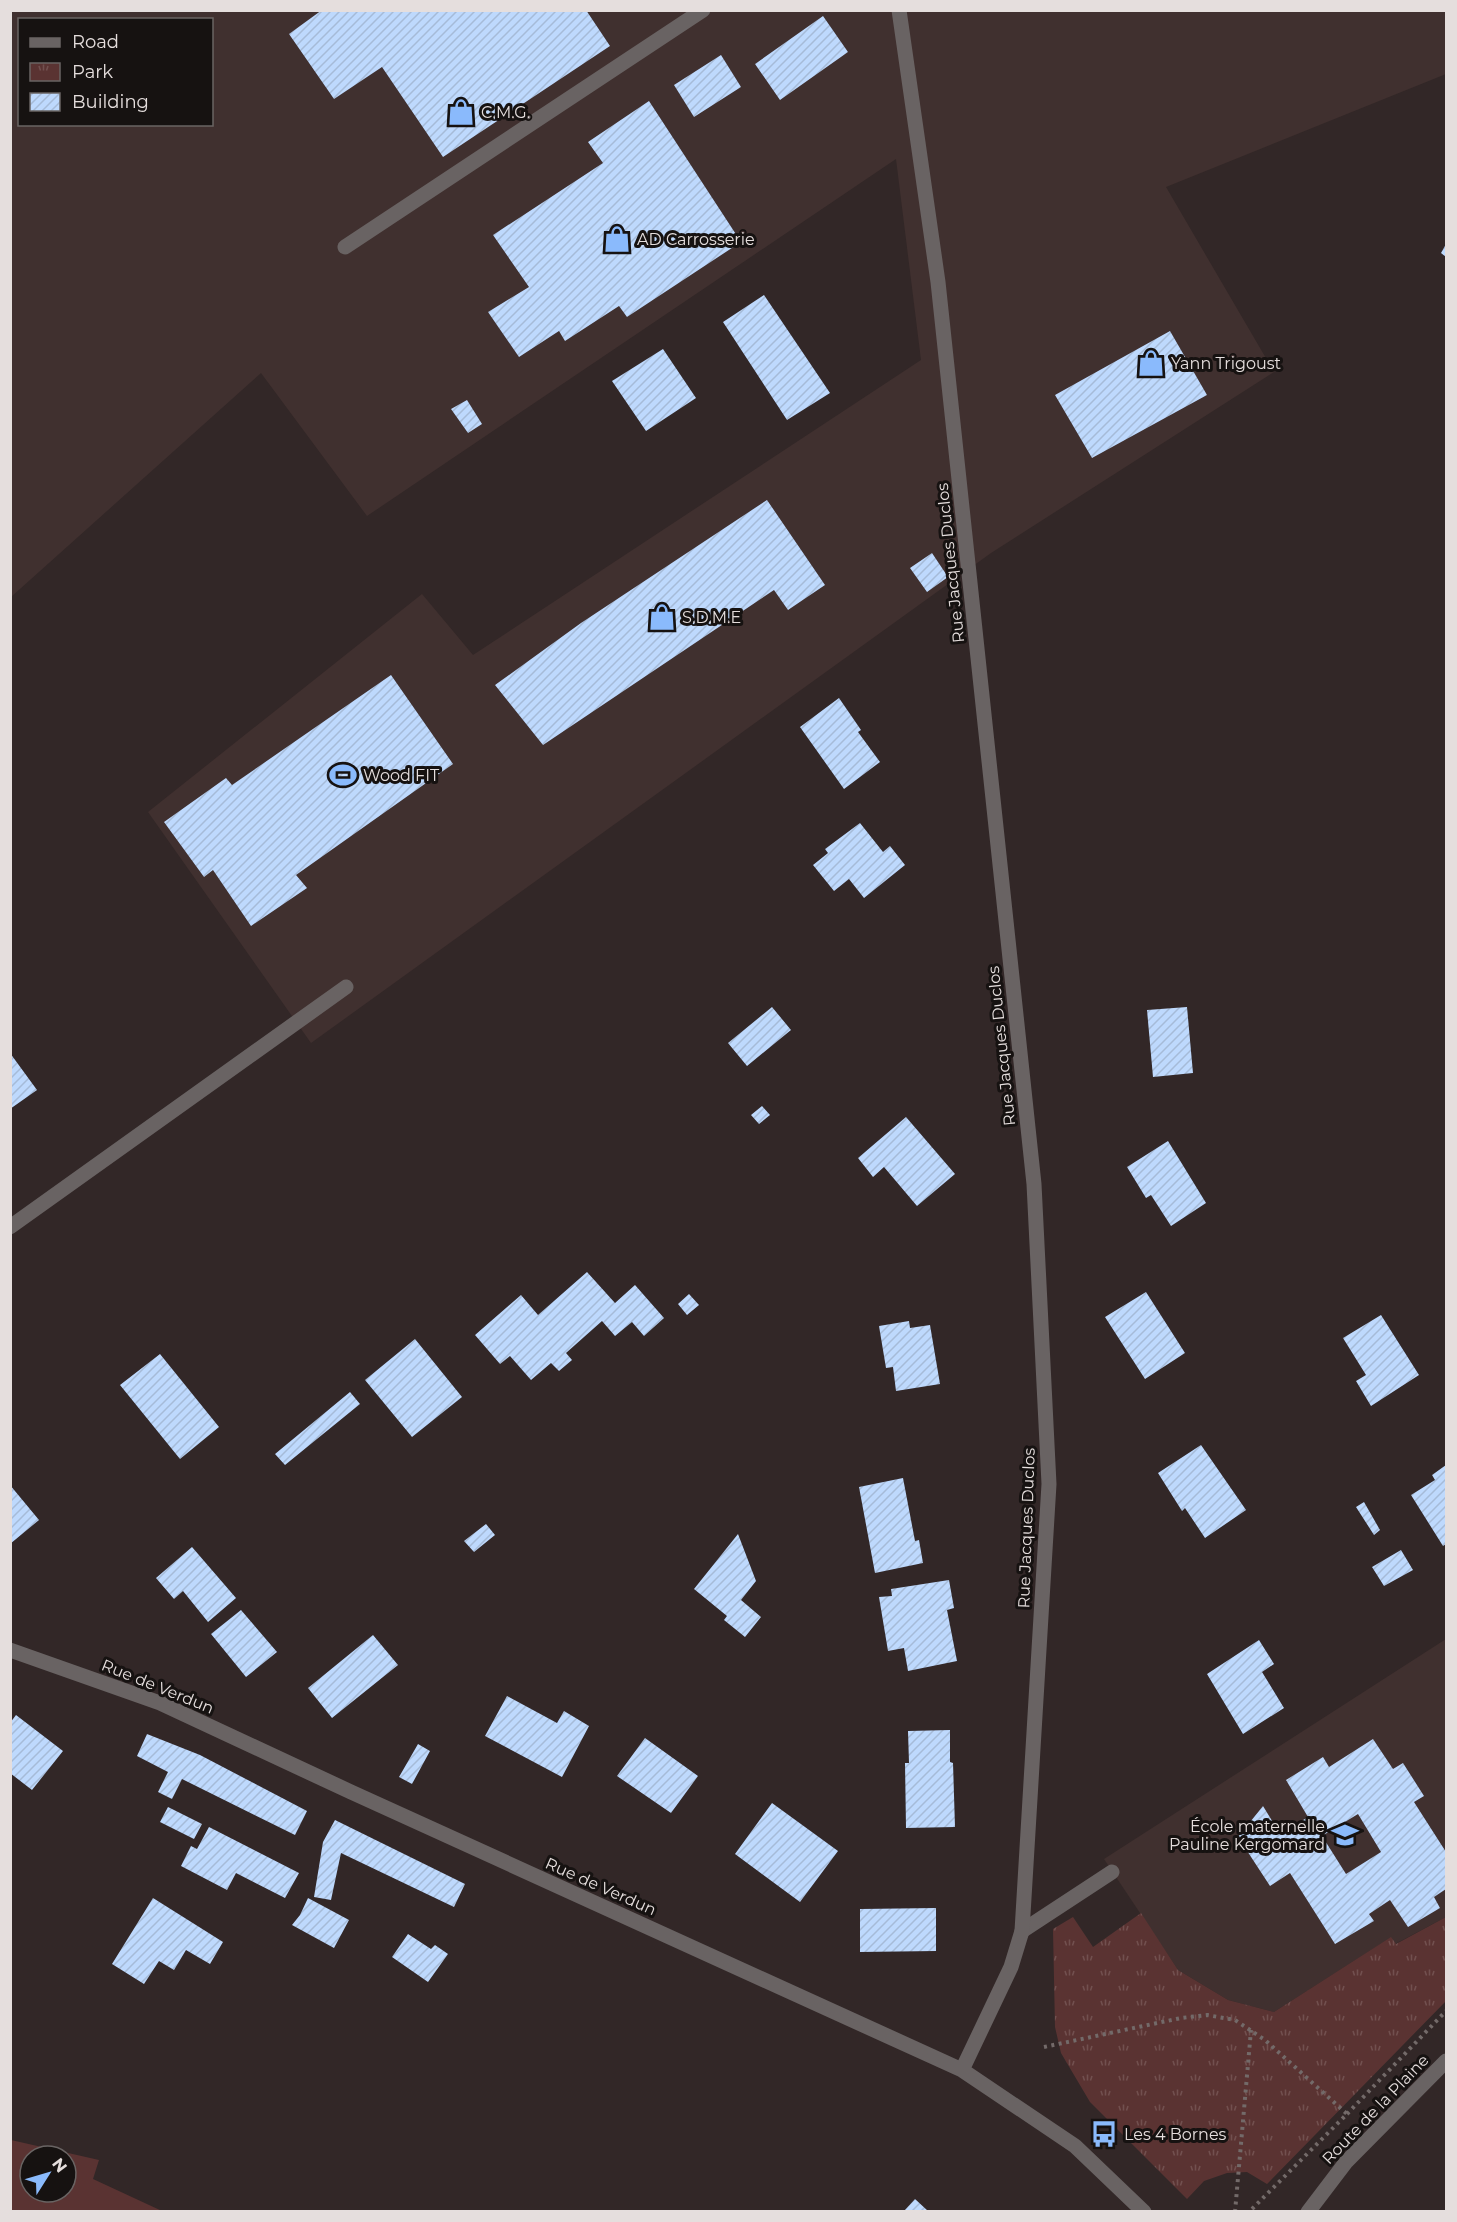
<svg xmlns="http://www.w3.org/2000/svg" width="1457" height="2222" viewBox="0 0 1457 2222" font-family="Montserrat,sans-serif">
<defs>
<pattern id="park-tufts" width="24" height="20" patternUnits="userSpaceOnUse" patternTransform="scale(1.5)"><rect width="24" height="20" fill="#5a3332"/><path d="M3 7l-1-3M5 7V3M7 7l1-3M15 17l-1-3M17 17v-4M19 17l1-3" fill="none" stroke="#72504f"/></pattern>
<pattern id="building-hatch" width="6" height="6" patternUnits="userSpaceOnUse" patternTransform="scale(1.5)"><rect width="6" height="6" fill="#bed9fd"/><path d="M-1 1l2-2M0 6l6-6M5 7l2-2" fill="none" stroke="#a6bbd8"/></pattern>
</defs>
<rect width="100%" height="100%" fill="#322727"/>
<path fill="#40302f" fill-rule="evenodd" d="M11,11H1446V74L1166,187L1274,372L991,553L311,1043L148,812L422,594L473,655L921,360L896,159L367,516L261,373L11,597ZM20,20H212V124H20Z
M1446,1639V1917L1395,1944L1390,1938L1274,2012L1228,2000L1178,1970L1104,1859Z"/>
<path fill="#5a3332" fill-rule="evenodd" d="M11,2140L99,2160L93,2179L162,2211H11ZM30,2156H66V2192H30Z"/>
<path fill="url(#park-tufts)" d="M1141,1913L1178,1970L1228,2000L1274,2012L1391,1937L1396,1944L1446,1917V2001L1267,2184L1247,2172L1227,2173L1204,2181L1187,2199L1090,2102L1061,2053L1055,2027L1053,1929L1073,1917L1093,1947Z"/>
<path fill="url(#building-hatch)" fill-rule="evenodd" d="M322,10H586L610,46L443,157L382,67L334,99L289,34Z
M823,16L848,52L780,100L755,64Z
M721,55L741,87L694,117L674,85Z
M649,101L741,242L627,317L619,306L565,341L559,331L519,357L488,312L529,287L493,235L603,163L588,142Z
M1446,244V257L1441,253Z
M764,295L830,393L787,420L723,322Z
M1170,331L1207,395L1092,458L1055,395Z
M663,349L696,398L646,431L612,381Z
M467,400L482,424L468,433L451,409Z
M767,500L825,585L788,610L774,590L543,745L495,685L581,623Z
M932,553L948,577L927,592L910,568Z
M391,675L453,764L296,875L307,888L251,926L213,870L204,877L164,822L226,778L232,785Z
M839,698L861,730L858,732L880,762L844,789L800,727Z
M860,823L883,852L890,846L905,865L864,898L849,879L834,891L813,865L828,853L825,849Z
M772,1007L791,1030L747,1066L728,1043Z
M1187,1007L1193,1073L1153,1077L1147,1010Z
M10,1053L37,1090L10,1109Z
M762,1106L770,1115L759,1124L751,1115Z
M906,1117L955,1174L917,1206L884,1167L873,1177L858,1158Z
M1168,1141L1206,1203L1171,1226L1151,1195L1146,1198L1127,1167Z
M587,1272L615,1303L635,1285L664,1318L644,1336L632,1322L615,1336L602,1321L566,1353L572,1360L559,1371L551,1363L531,1380L510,1356L500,1364L475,1335L521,1295L538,1315Z
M1146,1292L1185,1353L1145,1379L1105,1317Z
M689,1294L699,1305L687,1315L678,1304Z
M1381,1315L1419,1375L1371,1406L1356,1381L1366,1375L1343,1338Z
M909,1321L910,1328L930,1325L940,1384L896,1391L893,1367L886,1368L879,1326Z
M415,1339L462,1397L412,1437L365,1380Z
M160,1354L219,1427L180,1459L120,1385Z
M350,1392L360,1404L285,1465L275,1454Z
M1201,1445L1246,1510L1205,1538L1185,1508L1182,1511L1158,1473Z
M1446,1465V1544L1443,1546L1411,1495L1435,1480L1432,1475Z
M903,1478L915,1541L919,1540L923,1563L875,1573L859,1487Z
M10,1485L39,1520L10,1544Z
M1364,1502L1380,1530L1374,1535L1356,1507Z
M486,1524L495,1535L474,1552L464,1541Z
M738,1534L756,1581L741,1600L761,1617L745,1637L724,1620L727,1616L694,1589Z
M192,1547L236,1598L208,1622L183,1591L174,1599L156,1578Z
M1401,1550L1413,1570L1384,1586L1372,1567Z
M949,1580L954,1608L947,1610L957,1661L908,1671L904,1648L888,1651L879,1597L892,1596L891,1589Z
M241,1610L277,1652L246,1677L211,1634Z
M373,1635L398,1665L332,1718L308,1688Z
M1259,1640L1274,1664L1262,1672L1284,1708L1243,1734L1207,1674Z
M507,1696L557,1723L564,1711L589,1726L562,1777L485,1736Z
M16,1715L63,1751L32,1790L10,1773V1723Z
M950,1730V1762L953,1763L955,1827L906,1828L905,1763H909L908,1731Z
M147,1734L200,1755L307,1811L295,1835L182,1779L172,1799L158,1792L168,1772L137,1756Z
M645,1738L698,1776L671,1813L617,1776Z
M1373,1739L1393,1769L1403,1763L1424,1796L1414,1802L1446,1852V1889L1434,1897L1440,1908L1408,1927L1390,1900L1369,1914L1374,1921L1335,1944L1290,1873L1270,1886L1238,1837L1263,1806L1280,1834L1308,1817L1286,1780L1323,1757L1329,1767ZM1358,1814L1381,1852L1346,1874L1322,1836Z
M418,1744L430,1751L412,1784L399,1777Z
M772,1803L838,1851L800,1902L735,1854Z
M168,1807L202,1824L194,1839L160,1822Z
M335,1820L465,1884L454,1907L341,1853L331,1900L314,1897L323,1842Z
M209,1827L299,1873L285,1898L236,1873L227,1890L181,1866L191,1846L197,1849Z
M153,1898L223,1942L210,1964L186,1950L174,1970L159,1961L144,1984L112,1964Z
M308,1898L349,1920L334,1948L292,1925L300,1915Z
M936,1908V1951L860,1952V1909Z
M408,1934L431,1949L435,1945L448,1954L428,1982L392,1957Z
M915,2199L928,2211H904Z"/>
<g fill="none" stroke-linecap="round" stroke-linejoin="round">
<path stroke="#736a69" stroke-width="4" stroke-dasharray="3 4.5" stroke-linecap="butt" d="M1044,2047L1181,2018L1207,2015L1235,2020L1265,2040L1347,2114L1249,2212
M1347,2114L1446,2011
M1235,2212L1251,2030"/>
<path stroke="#696363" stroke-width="15" d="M345,247L703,10
M10,1227L346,987
M1022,1931L1112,1872"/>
<path stroke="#696363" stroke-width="15" d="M1308,2212L1346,2162L1446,2061"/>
<path stroke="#696363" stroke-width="15" d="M899,10L938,282L1034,1184L1049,1484L1022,1931L1011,1967L962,2070
M10,1650L160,1703L351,1792L962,2070L1075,2146L1144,2212"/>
</g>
<defs>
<symbol id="shop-bare" viewBox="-9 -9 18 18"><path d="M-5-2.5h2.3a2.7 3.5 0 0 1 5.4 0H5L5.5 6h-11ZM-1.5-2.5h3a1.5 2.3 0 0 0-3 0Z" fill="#8abafc" stroke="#161211" stroke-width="2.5" paint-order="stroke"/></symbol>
<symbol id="stadium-bare" viewBox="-9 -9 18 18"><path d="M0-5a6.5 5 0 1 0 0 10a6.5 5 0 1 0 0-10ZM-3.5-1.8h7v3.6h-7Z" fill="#8abafc" stroke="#161211" stroke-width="2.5" paint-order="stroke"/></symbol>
<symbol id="school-bare" viewBox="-9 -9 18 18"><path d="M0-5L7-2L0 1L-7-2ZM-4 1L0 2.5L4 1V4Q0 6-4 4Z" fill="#8abafc" stroke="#161211" stroke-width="2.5" paint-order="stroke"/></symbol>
<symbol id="bus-bare" viewBox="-9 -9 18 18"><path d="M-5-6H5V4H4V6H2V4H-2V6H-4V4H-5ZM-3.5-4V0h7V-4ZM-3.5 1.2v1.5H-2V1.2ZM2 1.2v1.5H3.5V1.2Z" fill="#8abafc" stroke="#161211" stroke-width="2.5" paint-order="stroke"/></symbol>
</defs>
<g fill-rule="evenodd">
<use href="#shop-bare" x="442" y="93" width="38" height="38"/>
<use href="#shop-bare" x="598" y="220" width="38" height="38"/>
<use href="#shop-bare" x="1132" y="344" width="38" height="38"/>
<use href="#shop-bare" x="643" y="598" width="38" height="38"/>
<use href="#stadium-bare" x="324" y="756" width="38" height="38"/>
<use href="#school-bare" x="1326" y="1816" width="38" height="38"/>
<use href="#bus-bare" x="1085" y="2115" width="38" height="38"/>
</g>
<g text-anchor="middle" stroke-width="6" stroke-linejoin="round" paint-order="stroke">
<g font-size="16" fill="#e5dedd" stroke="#161211" text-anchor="start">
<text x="481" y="118">C.M.G.</text>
<text x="637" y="245">AD Carrosserie</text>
<text x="1171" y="369">Yann Trigoust</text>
<text x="682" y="623">S.D.M.E</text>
<text x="363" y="781">Wood FIT</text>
<text x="1325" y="1832" text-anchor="end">École maternelle<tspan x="1325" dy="18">Pauline Kergomard</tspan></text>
<text x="1124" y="2140">Les 4 Bornes</text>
</g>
<g font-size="16" fill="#e5dedd" stroke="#161211">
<text transform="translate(950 563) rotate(-96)" y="6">Rue Jacques Duclos</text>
<text transform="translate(1001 1046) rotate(-96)" y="6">Rue Jacques Duclos</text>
<text transform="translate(1026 1528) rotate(-88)" y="6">Rue Jacques Duclos</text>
<text transform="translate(158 1686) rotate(22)" y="6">Rue de Verdun</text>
<text transform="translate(601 1886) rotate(24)" y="6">Rue de Verdun</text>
<text transform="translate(1375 2109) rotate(-46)" y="6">Route de la Plaine</text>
</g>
</g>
<rect width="1457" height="2222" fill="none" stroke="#e5dedd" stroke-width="24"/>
<rect x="18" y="18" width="195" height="108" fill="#161211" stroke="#696463" stroke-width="1.5"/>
<rect x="30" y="38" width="30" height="9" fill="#696363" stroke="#696463" stroke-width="1.5"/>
<text x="72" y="48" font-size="18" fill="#e5dedd">Road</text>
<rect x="30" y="63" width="30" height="18" fill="url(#park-tufts)" stroke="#696463" stroke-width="1.5"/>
<text x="72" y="78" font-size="18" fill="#e5dedd">Park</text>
<rect x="30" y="93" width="30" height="18" fill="url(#building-hatch)" stroke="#696463" stroke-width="1.5"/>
<text x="72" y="108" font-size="18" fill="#e5dedd">Building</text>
<g transform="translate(48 2174) rotate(53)"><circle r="28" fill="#161211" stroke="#696463" stroke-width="1.5"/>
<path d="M0-4.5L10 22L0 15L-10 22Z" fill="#8abafc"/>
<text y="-9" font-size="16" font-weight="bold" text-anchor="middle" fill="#e5dedd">N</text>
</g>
</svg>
